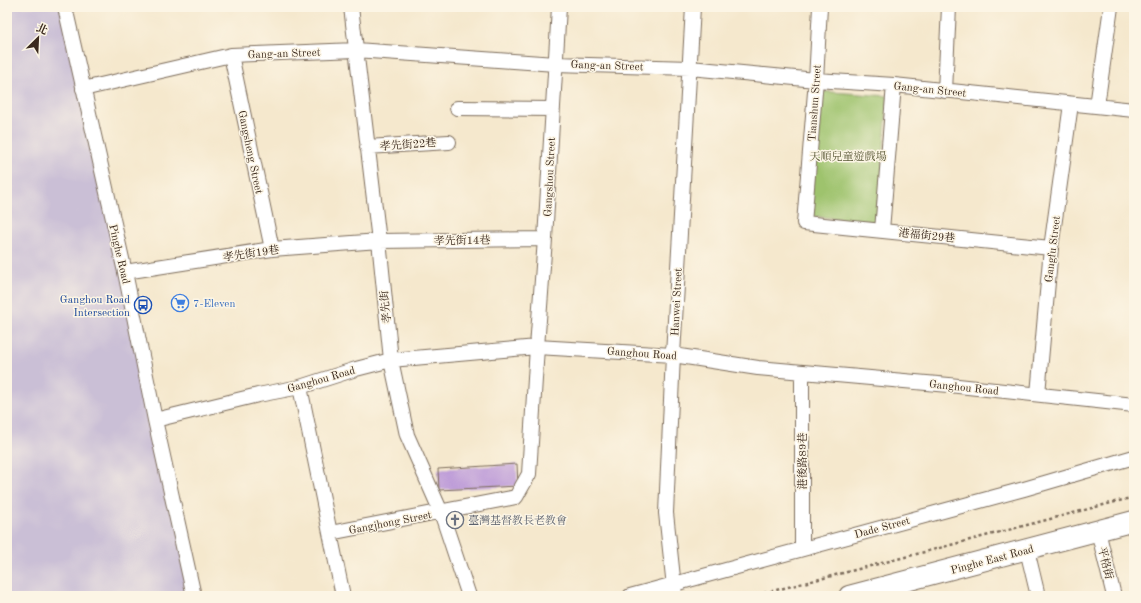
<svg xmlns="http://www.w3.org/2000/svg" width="1141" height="603" viewBox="0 0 1141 603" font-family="'Old Standard TT','Noto Serif TC',serif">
<rect width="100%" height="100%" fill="#fcf5e5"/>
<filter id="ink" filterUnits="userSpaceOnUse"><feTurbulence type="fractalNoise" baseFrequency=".025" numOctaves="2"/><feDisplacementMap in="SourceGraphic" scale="8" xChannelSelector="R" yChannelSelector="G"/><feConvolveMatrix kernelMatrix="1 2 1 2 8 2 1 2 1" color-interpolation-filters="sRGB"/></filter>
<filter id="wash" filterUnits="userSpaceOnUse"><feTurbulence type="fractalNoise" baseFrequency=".012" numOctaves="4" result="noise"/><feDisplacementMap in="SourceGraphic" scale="16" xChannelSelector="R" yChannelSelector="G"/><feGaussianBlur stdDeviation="0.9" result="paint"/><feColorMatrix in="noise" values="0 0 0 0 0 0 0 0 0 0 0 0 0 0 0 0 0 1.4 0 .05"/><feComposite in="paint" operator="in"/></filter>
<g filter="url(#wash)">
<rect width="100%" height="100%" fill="#f5e8cd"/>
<path fill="#cabfd6" d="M7,7H65L194,596H7Z"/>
<path fill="#9ec36d" stroke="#6c7646" d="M818,91L888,96L878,222L809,216Z"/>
<g id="blocks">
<path fill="#b793d7" d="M517,464L518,486L439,490L438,469Z"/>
</g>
</g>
<g filter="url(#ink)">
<use href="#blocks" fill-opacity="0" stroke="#7c6c5b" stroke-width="1"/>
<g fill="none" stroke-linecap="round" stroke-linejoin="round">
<defs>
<path id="street" d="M65,7L125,272L155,420L194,596
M351,7L379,241L391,360L407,435L441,512L469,596
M820,7L816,80L804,223L1051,248
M231,55L272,249
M83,89L231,55L356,50L555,64L690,68L816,80L894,85L1134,110
M945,91L949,7
M1097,106L1111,7
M457,108L553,109
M367,147L449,142
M882,230L894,85
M125,272L272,249L379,241L545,239
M300,387L330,533L516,497L529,474L537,347L545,239L559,7
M1038,394L1051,248L1071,104
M155,420L258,395L300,387L356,369L391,360L537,347L673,355L758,368L949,385L1134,405
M1098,531L1114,596
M330,533L343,596
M802,549V372
M1027,550L1038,596
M630,596L1024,489L1134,457
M675,596L666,513L673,355L693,7"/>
<path id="secondary" d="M849,596L1134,521"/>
</defs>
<use href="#street" stroke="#7c6c5b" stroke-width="16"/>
<use href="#secondary" stroke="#7c6c5b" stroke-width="22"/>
<path stroke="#7c6c5b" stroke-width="2.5" stroke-dasharray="3 3" stroke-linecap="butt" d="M753,596L886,562L1134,497"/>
<use href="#street" stroke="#fff" stroke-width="14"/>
<use href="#secondary" stroke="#fff" stroke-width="20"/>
</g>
</g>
<defs>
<symbol id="supermarket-ring" viewBox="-11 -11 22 22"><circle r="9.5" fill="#fcf5e5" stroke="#3f7fe0" stroke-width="1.5"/><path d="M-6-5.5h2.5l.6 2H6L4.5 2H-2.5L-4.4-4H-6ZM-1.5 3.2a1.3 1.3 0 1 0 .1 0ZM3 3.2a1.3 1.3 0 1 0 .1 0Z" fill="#3f7fe0"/></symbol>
<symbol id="bus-ring" viewBox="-11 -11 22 22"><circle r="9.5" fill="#fcf5e5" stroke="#1a4fb4" stroke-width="1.5"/><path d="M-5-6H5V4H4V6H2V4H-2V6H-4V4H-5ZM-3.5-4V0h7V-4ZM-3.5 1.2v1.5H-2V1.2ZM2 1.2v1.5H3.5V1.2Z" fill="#1a4fb4"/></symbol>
<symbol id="church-ring" viewBox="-11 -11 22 22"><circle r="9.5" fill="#fcf5e5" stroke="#6b7280" stroke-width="1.5"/><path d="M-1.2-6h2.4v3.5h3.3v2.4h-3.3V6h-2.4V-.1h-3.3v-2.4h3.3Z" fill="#6b7280"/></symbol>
</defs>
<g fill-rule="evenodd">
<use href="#supermarket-ring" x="170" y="293" width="20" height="20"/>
<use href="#bus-ring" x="133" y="295" width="20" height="20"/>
<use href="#church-ring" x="445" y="510" width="20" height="20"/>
</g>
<g text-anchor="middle" stroke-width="3" stroke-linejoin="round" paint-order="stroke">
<g font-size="11" fill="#3b2a1e" stroke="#fcf5e5">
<text transform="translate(284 53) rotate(-2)" y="4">Gang-an Street</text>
<text transform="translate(607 65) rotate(2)" y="4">Gang-an Street</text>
<text transform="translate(930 89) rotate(6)" y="4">Gang-an Street</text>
<text transform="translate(814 103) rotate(-86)" y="4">Tianshun Street</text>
<text transform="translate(408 144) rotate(-4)" y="4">孝先街22巷</text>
<text transform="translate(251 152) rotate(78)" y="4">Gangsheng Street</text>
<text transform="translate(549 177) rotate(-87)" y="4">Gangshou Street</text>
<text transform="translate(927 235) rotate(6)" y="4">港福街29巷</text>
<text transform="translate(462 240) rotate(-1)" y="4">孝先街14巷</text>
<text transform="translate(1052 249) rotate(-83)" y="4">Gangfu Street</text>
<text transform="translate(251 253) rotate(-8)" y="4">孝先街19巷</text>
<text transform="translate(120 254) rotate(77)" y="4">Pinghe Road</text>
<text transform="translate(676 302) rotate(-87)" y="4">Hanwei Street</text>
<text transform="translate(385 307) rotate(-96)" y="4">孝先街</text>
<text transform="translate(642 353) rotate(4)" y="4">Ganghou Road</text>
<text transform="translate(321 379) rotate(-16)" y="4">Ganghou Road</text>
<text transform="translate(964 387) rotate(6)" y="4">Ganghou Road</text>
<text transform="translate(802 461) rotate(-90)" y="4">港後路89巷</text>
<text transform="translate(390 522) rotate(-11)" y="4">Gangjhong Street</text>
<text transform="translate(882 527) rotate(-15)" y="4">Dade Street</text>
<text transform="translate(992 559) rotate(-15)" y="4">Pinghe East Road</text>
<text transform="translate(1106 563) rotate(76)" y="4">平格街</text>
</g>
<g font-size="11" fill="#595836" stroke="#fcf5e5">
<text x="848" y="160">天順兒童遊戲場</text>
</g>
<g font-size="11" fill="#164399" stroke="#fcf5e5" text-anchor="end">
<text x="130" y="303">Ganghou Road<tspan x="130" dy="13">Intersection</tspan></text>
</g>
<g font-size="11" fill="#366cbe" stroke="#fcf5e5" text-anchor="start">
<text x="193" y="307">7-Eleven</text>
</g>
<g font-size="11" fill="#5b616d" stroke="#fcf5e5" text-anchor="start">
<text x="468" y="524">臺灣基督教長老教會</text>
</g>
</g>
<rect width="1141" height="603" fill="none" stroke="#fcf5e5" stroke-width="24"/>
<g transform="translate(38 38) rotate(24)" stroke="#fcf5e5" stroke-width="3" paint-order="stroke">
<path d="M0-3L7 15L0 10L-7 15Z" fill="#3b2a1e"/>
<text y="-6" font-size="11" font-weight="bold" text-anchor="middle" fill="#3b2a1e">北</text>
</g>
</svg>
